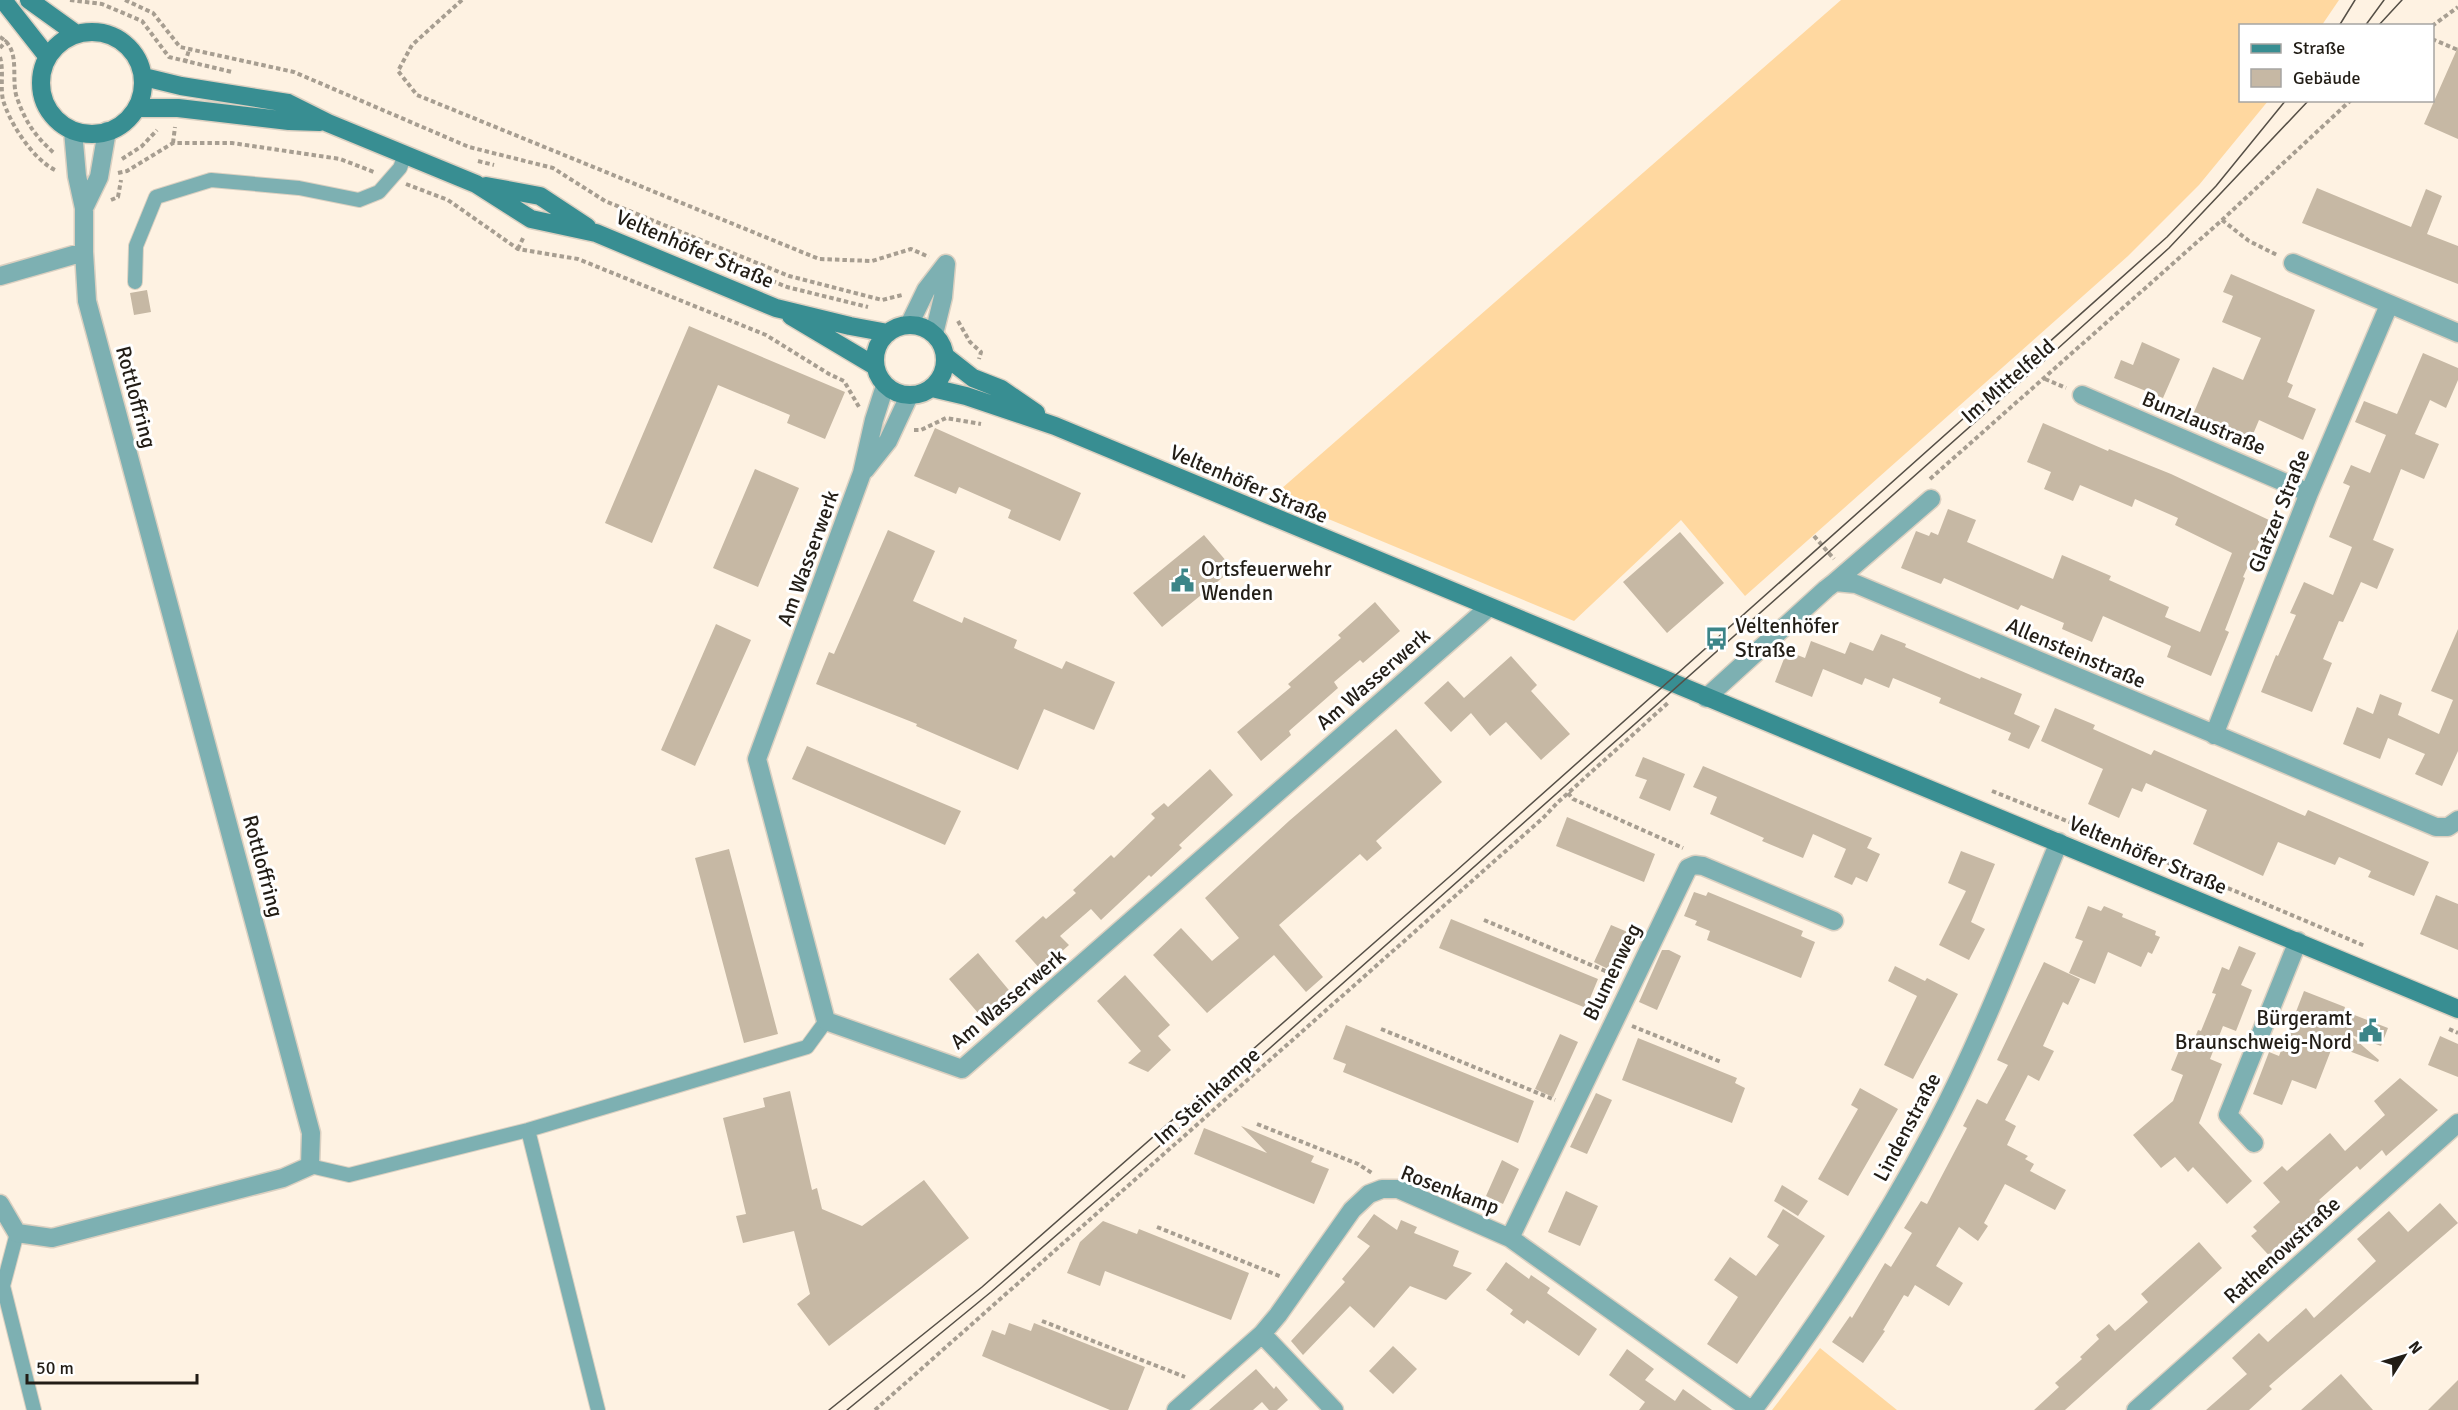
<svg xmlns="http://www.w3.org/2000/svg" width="2458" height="1410" viewBox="0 0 2458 1410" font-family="Signika,sans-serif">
<rect width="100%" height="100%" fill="#fef2e2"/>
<path fill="#ffd8a0" d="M1841,0H2339L2322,25L2240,26V100L2268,101L2199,185L2128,256L1745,596L1681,520L1574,621L1273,496Z
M1820,1348L1897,1410H1772Z"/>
<path fill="#c6b8a4" d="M2458,47V139L2424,124Z
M2317,188L2411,227L2426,189L2442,196L2427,234L2458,246V284L2302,223Z
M2231,274L2315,310L2287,382L2293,385L2288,397L2316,409L2303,440L2259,420L2251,439L2192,417L2213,367L2243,380L2261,338L2222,322L2233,296L2223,292Z
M147,290L151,312L134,315L130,293Z
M689,326L845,392L825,439L787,423L790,415L718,385L652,543L605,523Z
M2142,342L2180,359L2163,398L2114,378L2121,360L2133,365Z
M2423,353L2458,368V380L2446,408L2430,400L2415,434L2439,444L2424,479L2401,469L2373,540L2394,549L2377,589L2361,582L2343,622L2339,621L2323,659L2332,663L2312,712L2261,692L2276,655L2278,656L2296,615L2290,613L2304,582L2333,595L2352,547L2329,537L2350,486L2343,483L2351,465L2370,473L2386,435L2355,422L2364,401L2397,414Z
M2043,423L2108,451L2109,449L2171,474L2269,520L2243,577L2245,578L2225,630L2229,632L2211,676L2167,657L2171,646L2103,616L2092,642L2062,629L2064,623L2021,605L2018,610L1944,578L1941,584L1901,568L1916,531L1929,536L1931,532L1938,535L1948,509L1976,520L1967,542L2053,579L2062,555L2111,576L2109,580L2169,607L2165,617L2200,632L2232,553L2175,525L2178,518L2135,499L2132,507L2080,485L2073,501L2044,489L2051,472L2027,462Z
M935,428L1081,493L1060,541L1008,518L1011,510L959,487L956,494L914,476Z
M755,469L799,488L758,587L713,568Z
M888,530L935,551L913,601L962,623L964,617L1017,640L1014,648L1062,669L1066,661L1115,682L1094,730L1044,709L1018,770L916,726L917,724L816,684L829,652L834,654Z
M1680,532L1724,583L1667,633L1623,582Z
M1204,535L1233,569L1162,627L1133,593Z
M1375,602L1400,631L1363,663L1360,660L1334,682L1338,688L1289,731L1291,735L1261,761L1237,732L1291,687L1288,684L1341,638L1338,635Z
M716,624L751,640L695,766L661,750Z
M2458,629V751L2442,786L2415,774L2425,754L2388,738L2380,759L2343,744L2357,707L2373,714L2380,694L2402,703L2398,715L2439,734L2453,700L2431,691Z
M1881,634L1906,644L1905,647L1980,679L1981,677L2022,694L2014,714L2040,726L2029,749L2008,740L2011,733L1939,703L1941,698L1893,678L1889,688L1865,678L1862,685L1823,669L1812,697L1775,682L1787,651L1805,658L1811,641L1845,654L1850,642L1873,651Z
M1511,656L1537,685L1531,691L1570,734L1541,760L1506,722L1490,736L1471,713L1451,732L1424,703L1448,681L1464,698Z
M2055,708L2095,725L2093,729L2151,755L2154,750L2305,816L2308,810L2429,862L2414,896L2368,877L2371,871L2339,857L2335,865L2278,842L2263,876L2193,844L2207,810L2146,783L2142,792L2132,788L2119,818L2088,804L2103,769L2041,741Z
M1396,729L1442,782L1376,841L1382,848L1367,861L1360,854L1279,925L1323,977L1306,992L1274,955L1207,1013L1153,955L1181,928L1212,961L1239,938L1205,898L1289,821Z
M807,746L961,811L945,845L792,779Z
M1643,757L1685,774L1670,811L1639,798L1647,780L1635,776Z
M1703,766L1872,838L1867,848L1880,854L1867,882L1856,877L1852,885L1834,877L1846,849L1813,834L1803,858L1762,841L1764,838L1710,814L1717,797L1693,787Z
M1210,769L1233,795L1179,845L1182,848L1151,877L1149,875L1101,920L1091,909L1060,936L1069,945L1041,970L1015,941L1043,916L1046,919L1076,893L1073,890L1111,855L1114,858L1155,818L1151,814L1164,803L1168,807Z
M1567,817L1655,854L1644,882L1556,846Z
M729,849L778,1034L744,1043L695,858Z
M1961,851L1995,864L1971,922L1985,929L1969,960L1939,945L1966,891L1948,883Z
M1694,892L1706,896L1708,892L1803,931L1801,936L1815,942L1801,978L1707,940L1710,931L1695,925L1697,921L1684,916Z
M2436,895L2458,904V950L2420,934Z
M2088,906L2101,911L2104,906L2123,914L2122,917L2156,931L2155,935L2160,937L2152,954L2148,952L2141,967L2108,952L2095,984L2069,973L2083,941L2075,938Z
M1451,919L1598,979L1586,1008L1439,948Z
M1611,925L1630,933L1612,971L1594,962Z
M2239,946L2256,953L2241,985L2252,990L2236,1031L2223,1026L2210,1059L2222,1064L2199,1123L2252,1181L2227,1204L2193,1167L2188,1172L2175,1157L2161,1168L2133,1135L2173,1101L2183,1075L2171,1070L2183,1041L2192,1045L2198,1030L2201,1031L2216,994L2212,993L2222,967L2229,970Z
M1662,950H1669L1681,956L1657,1010L1639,1002Z
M978,953L1013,995L984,1020L949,979Z
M2044,962L2080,979L2068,1005L2063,1002L2043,1046L2054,1051L2039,1081L2028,1075L2005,1120L2016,1126L2007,1145L2028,1156L2025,1159L2034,1164L2030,1171L2066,1190L2055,1210L2005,1184L1984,1223L1988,1226L1978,1241L1959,1227L1936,1266L1963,1283L1949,1306L1915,1285L1908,1297L1904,1295L1883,1330L1885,1331L1863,1363L1832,1342L1850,1316L1852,1318L1885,1263L1891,1267L1912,1233L1904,1228L1921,1201L1927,1204L1967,1128L1963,1126L1977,1099L1987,1104L2008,1065L1997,1060Z
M1895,966L1925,981L1927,978L1958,994L1913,1079L1884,1065L1917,996L1888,981Z
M1125,975L1170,1025L1158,1036L1171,1050L1148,1072L1128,1063L1141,1051L1097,1001Z
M2304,991L2345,1007L2344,1011L2388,1028L2381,1046L2349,1034L2379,1060L2378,1062L2333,1045L2316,1089L2292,1080L2282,1105L2253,1094L2269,1052L2279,1056Z
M1346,1025L1534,1101L1518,1143L1343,1072L1346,1064L1333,1059Z
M1560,1034L1578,1042L1553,1097L1535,1089Z
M2440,1036L2458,1044V1077L2428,1065Z
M1638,1038L1737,1078L1735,1083L1745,1088L1732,1123L1622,1080Z
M2400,1078L2438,1110L2386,1156L2382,1150L2360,1170L2357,1166L2319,1200L2331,1213L2276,1263L2251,1236L2257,1231L2253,1227L2280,1202L2263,1183L2282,1166L2287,1171L2330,1133L2345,1151L2385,1115L2374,1101Z
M1860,1088L1898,1109L1848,1196L1818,1179L1858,1109L1851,1105Z
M790,1091L812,1190L817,1188L822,1209L862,1226L924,1180L969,1238L829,1346L797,1304L810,1294L794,1231L743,1243L736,1216L746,1214L723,1118L765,1107L763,1098Z
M1596,1093L1612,1100L1587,1154L1570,1147Z
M1241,1126L1314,1156L1311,1162L1329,1169L1314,1204L1194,1154L1204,1128L1267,1153Z
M1502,1160L1519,1169L1503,1204L1486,1196Z
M1782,1185L1808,1201L1798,1216L1774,1201Z
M1566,1191L1598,1206L1580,1246L1548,1232Z
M2440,1203L2458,1223L2269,1386L2272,1389L2249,1410H2206L2247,1374L2232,1358L2259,1333L2268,1342L2306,1308L2314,1318L2376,1261L2357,1239L2389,1211L2408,1232Z
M1783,1209L1825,1236L1737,1364L1707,1344L1738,1297L1714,1280L1730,1257L1756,1276L1779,1245L1767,1237Z
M1374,1214L1397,1230L1401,1220L1417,1227L1414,1233L1459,1251L1453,1266L1472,1273L1446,1300L1410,1286L1374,1328L1350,1306L1303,1355L1291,1341L1345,1282L1342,1279L1370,1246L1357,1237Z
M1103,1221L1137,1234L1139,1229L1249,1273L1231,1320L1105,1271L1100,1286L1067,1273L1080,1242Z
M2199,1242L2222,1268L2065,1410H2034L2059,1387L2055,1383L2082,1359L2080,1357L2099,1339L2096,1335L2109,1324L2115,1331L2128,1320L2148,1302L2141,1294Z
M1506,1262L1529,1279L1531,1275L1550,1288L1547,1293L1597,1329L1579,1356L1527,1320L1524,1324L1510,1314L1513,1310L1486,1290Z
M1009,1323L1031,1331L1034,1323L1145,1367L1128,1410H1110L982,1356L992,1330L1005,1335Z
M1393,1346L1417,1369L1393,1394L1369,1371Z
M1627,1349L1654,1369L1645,1380L1675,1401L1683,1389L1712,1410H1639L1645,1402L1609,1375Z
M1256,1369L1274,1389L1276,1386L1288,1400L1277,1410H1269L1262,1402L1253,1410H1209Z
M2341,1374L2373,1410H2301Z
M2458,1380V1410H2428Z"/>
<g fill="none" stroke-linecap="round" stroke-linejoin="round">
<defs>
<path id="lane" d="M135,282L136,246L156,197L211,180L299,188L359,200L379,192L400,168L405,155
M528,1130L598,1410
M310,1166L349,1175L528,1130L807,1047L826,1021
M17,1233L3,1286L34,1410"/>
<path id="street" d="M84,208L99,177L107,131
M2293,263L2458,333
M0,276L84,252
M909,325L926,290L946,264
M934,334L943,297L946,264
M885,386L874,420L862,473L757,759L826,1021L962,1069L1488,608
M2082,395L2309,493
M865,470L888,441L909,396
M1835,582L1931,499
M1706,698L1826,589L1835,582L1856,584L2436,827H2448L2458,820
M2214,735L2309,493L2389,305
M2254,1143L2228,1115L2298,941
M0,1204L17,1233L52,1238L283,1178L310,1166L311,1133L87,301L84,252V208L77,176L73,131
M1510,1238L1688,868L1695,865L1703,866L1834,921
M1262,1334L1334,1410
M1176,1410L1262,1334L1278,1315L1352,1210L1369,1194L1382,1189H1398L1510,1238L1751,1410
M1753,1410C1820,1321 1881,1229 1933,1130C1982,1037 2019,939 2059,842
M2136,1410L2458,1123"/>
<path id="secondary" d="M3,0L47,56
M29,0L75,33
M41 83a51 51 0 1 1 102 0a51 51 0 1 1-102 0Z
M144,77L181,86L288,103L328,123L476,184L531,219L596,233L776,308L850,326L888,333
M138,108H178L289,121L320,122
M486,186L540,196L587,227
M791,316L875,366
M875 360a35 35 0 1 1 70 0a35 35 0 1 1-70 0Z
M945,356L973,378L1001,389L1036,413
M932,388L966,396L1055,426L2458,1009"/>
</defs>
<use href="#lane" stroke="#dbd0c1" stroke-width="16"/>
<use href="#street" stroke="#dbd0c1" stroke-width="21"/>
<use href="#secondary" stroke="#dbd0c1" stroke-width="21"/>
<path stroke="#a79e91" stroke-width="4" stroke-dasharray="4.5 3" stroke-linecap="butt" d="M70,0L102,4L142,21L169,57L232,72
M125,0L153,13L180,47L294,72L469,147L553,168L605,201L789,276L882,300L902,295
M462,0L412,45L398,71L417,95L819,259L872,261L911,249L929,257
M2432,26L2458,7
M0,37C22,50 10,78 17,98C26,123 35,136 54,153
M2432,39L2458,50
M0,48L7,40
M0,57C4,71 0,87 3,100C10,124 34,161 57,171
M185,63L189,50
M173,143L175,127
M122,159L142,146L157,130
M478,161L494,165
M118,173L127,171L173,143H232L340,159L374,172
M406,184L448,200L518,249L578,259L766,335L829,374L844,381L859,407
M111,200L118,197L121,180
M2222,220L2249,241L2277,255
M626,221L787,287L868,307
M518,249L524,236
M958,321L970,342L981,352L979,359
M2045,379L2066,388
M914,430H921L946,418L981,424
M1930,479L2222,220L2351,100
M1814,536L1834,559
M1992,791L2107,837L2365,946
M1568,793L1573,799L1683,848
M1484,920L1615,975
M1632,1026L1721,1062
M1381,1029L1555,1100
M2449,1029L2458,1033
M1257,1124L1358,1164L1372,1173
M1157,1227L1282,1277
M1042,1321L1185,1377
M875,1410L1543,818L1557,803L1669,702"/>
<use href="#lane" stroke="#7db0b2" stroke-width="14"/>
<use href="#street" stroke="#7db0b2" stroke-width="18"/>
<use href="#secondary" stroke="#388e92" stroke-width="18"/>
<path stroke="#554f46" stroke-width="1.5" d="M2339,26L2355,0
M2365,26L2384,0
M2378,26L2402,0
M829,1410L982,1287L1456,871L2167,237L2216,186L2286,100
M847,1410L991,1292L1164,1142L2054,352L2169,248L2309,100"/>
</g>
<defs>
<symbol id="civic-bare" viewBox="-9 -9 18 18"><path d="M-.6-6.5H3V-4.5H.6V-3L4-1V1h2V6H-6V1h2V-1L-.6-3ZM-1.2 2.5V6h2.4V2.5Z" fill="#3c8588" stroke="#fff" stroke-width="2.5" paint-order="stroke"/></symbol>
<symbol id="bus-bare" viewBox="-9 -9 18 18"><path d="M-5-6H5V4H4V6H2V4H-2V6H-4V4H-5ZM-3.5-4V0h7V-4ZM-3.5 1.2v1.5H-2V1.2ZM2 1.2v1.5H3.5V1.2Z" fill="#3c8588" stroke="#fff" stroke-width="2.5" paint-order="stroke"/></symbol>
</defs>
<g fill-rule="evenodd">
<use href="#civic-bare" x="1166" y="564" width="33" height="33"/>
<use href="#bus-bare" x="1700" y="622" width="33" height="33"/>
<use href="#civic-bare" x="2354" y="1014" width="33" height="33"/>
</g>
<g text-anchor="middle" stroke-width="6" stroke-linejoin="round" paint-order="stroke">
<g font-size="21" fill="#221d16" stroke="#fff">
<text transform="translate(695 249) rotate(23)" y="7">Veltenhöfer Straße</text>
<text transform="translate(2008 381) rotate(-41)" y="7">Im Mittelfeld</text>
<text transform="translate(136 397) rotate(75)" y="7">Rottloffring</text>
<text transform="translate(2204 423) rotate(23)" y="7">Bunzlaustraße</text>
<text transform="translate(1249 484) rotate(23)" y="7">Veltenhöfer Straße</text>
<text transform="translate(2279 511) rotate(-68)" y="7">Glatzer Straße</text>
<text transform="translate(808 558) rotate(-70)" y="7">Am Wasserwerk</text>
<text transform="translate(2076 653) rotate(23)" y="7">Allensteinstraße</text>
<text transform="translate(1373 679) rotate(-41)" y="7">Am Wasserwerk</text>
<text transform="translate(2148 855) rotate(23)" y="7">Veltenhöfer Straße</text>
<text transform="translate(263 866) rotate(75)" y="7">Rottloffring</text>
<text transform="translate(1612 972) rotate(-64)" y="7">Blumenweg</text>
<text transform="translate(1008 999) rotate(-40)" y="7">Am Wasserwerk</text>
<text transform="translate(1207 1096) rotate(-42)" y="7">Im Steinkampe</text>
<text transform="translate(1907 1127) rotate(-62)" y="7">Lindenstraße</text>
<text transform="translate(1450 1190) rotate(21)" y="7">Rosenkamp</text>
<text transform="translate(2282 1250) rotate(-42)" y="7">Rathenowstraße</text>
</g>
<g font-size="21" fill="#221d16" stroke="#fff" text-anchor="start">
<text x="1201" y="576">Ortsfeuerwehr<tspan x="1201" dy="24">Wenden</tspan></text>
<text x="1735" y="633">Veltenhöfer<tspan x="1735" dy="24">Straße</tspan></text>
<text x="2352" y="1025" text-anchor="end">Bürgeramt<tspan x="2352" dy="24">Braunschweig-Nord</tspan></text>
</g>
</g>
<rect x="2239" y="24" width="195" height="78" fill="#ffffff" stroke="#a7a5a2" stroke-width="1.5"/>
<rect x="2251" y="44" width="30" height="9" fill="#388e92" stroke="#a7a5a2" stroke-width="1.5"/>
<text x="2293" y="54" font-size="18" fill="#221d16">Straße</text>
<rect x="2251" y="69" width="30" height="18" fill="#c6b8a4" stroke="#a7a5a2" stroke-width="1.5"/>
<text x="2293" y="84" font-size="18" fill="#221d16">Gebäude</text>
<g transform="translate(2404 1356) rotate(53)" stroke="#ffffff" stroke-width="4.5" paint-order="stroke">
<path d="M0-4.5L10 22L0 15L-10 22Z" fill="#221d16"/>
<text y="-9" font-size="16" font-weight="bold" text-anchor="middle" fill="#221d16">N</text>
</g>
<path d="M27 1374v9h170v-9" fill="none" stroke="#221d16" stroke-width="3"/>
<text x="36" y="1374" font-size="18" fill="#221d16" stroke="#ffffff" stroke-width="4.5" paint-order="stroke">50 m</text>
</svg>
